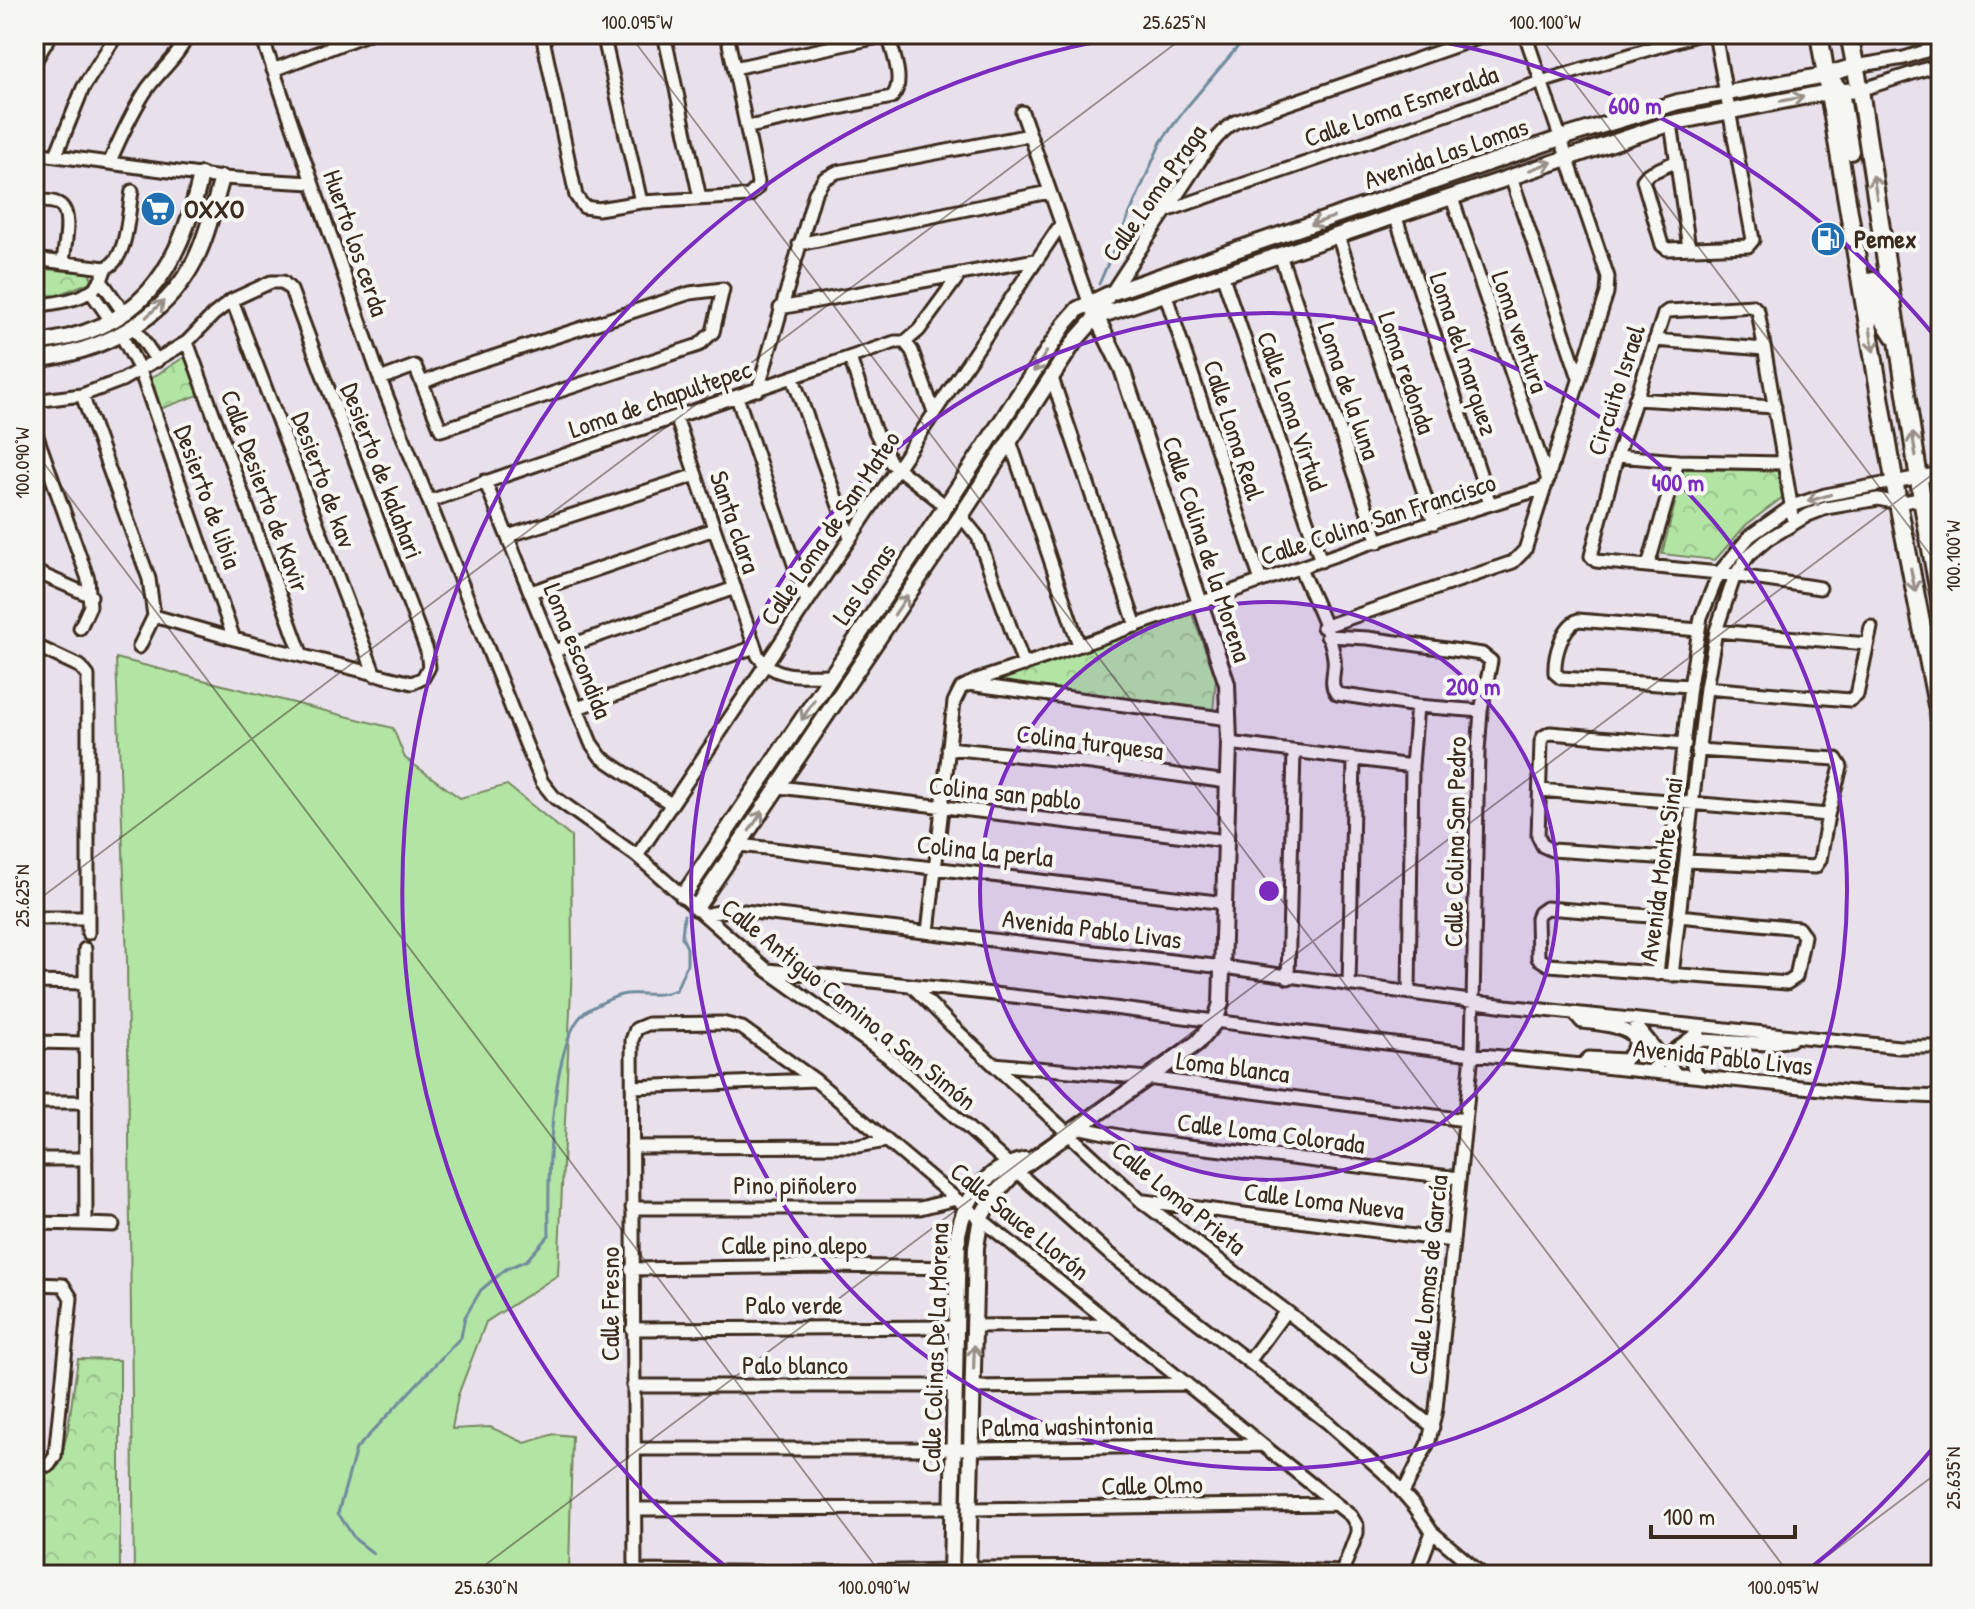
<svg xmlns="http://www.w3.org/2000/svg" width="1975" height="1609" viewBox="0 0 1975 1609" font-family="'Patrick Hand',sans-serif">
<defs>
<pattern id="park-crowns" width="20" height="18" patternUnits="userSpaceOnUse" patternTransform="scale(2)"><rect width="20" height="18" fill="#b2e4a4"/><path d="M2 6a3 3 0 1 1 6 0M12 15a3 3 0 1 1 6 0" fill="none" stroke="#9ac48d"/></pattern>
</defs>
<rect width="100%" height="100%" fill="#e8e1ec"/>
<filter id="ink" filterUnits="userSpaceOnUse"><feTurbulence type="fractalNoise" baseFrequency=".0125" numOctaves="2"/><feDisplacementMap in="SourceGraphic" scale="16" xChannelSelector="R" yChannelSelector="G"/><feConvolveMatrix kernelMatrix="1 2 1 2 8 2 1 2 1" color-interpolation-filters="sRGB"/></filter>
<g filter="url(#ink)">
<path fill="#b2e4a4" stroke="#768761" stroke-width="2" d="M116,658L393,728L405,758L460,798L507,785L571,837L572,966L558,1275L486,1322L458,1395L452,1429L490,1427L525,1443L554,1434L572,1436L569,1575H134L127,960Z"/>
<path fill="url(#park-crowns)" stroke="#768761" stroke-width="2" d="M34,268L89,273L93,281L50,298L34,299Z
M186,356L199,395L160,409L150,379Z
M1684,469L1779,471L1783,497L1746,525L1715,560L1662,554Z
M1192,614L1216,679L1213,712L990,684Z
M78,1359L120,1360V1575H34V1473H51L60,1464L68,1429Z"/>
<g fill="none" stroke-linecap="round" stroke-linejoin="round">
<path stroke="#708b9d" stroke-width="3" d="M1099,284L1161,142L1185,109L1241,43L1244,34
M957,503L1077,322
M697,893L945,524
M373,1553L355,1539L338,1513L356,1449L461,1337L465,1317L481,1290L506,1269L527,1260L549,1235C548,1190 548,1035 588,1010C599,1004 615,995 627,994C644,993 660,997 676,990L687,964V948L682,937L684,915"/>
<defs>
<path id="minor" d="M261,34L380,379L527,747L542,782L554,797L637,856L767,970L886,1055L1107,1252L1327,1422L1390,1478L1415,1507L1432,1532L1483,1575
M542,34L576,196L584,207L598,209L641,202L749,196L757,188L758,182L727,34
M603,34L641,202
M664,34L700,198
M264,39L286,34
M34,63L51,34
M1855,66L1904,58L1941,46
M734,68L888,35
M273,70L367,34
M1860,90L1941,64
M1022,112L1089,302
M1671,123L1689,248
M748,127L892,97C906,82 892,52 888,34
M34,153L222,178L312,183
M56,155L83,88L117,34
M110,161C121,137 132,111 147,89C160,71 180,55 188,34
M1677,161L1648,174L1643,180L1662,245L1667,249L1748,246L1753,240L1715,34
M1511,177L1579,378
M1452,198L1548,480
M34,201C42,201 53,200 60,205C73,214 64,248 63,262
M1166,211L1541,82L1699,34
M1396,218L1490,504
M1338,236L1434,523
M799,244L1049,192
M1280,255L1378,542
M34,259L105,268
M105,268C128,261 128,212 132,191
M1222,274L1321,561
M102,282L124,313
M91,292L112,322
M1165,293L1261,581
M232,300L375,675
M34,306C61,302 100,300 105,268
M780,308L1035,260
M1096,317C1123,274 1152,231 1181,189C1197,166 1211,138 1235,122L1490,34
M134,327L157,361
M121,335L140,370L234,639
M1655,340L1764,349
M187,342L302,656
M905,342L919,330L960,274
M905,342L912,351L934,412
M850,358L874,429L891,463L946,506
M793,378L850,537
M1052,378L1136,626
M380,379L415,366L441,430L699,345L713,332L723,289L690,293L456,369L422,383
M758,390L815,193L824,179L837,172L1030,135
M82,395L149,579L154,616L139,647
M737,397L807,602
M1635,399L1775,407
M34,401L82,395L122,380L187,342L213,315L232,300L271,282H283L291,290L427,651L429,667L423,678L412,683L234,639L154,616
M676,417L758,656C776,680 804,675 831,675
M34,428L88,579L90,606L80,628
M1010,441L1079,645
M1617,456L1678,461L1784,463
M485,481L591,743L601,757L671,804
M430,501L895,342H905
M961,516L978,537L1024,665
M1794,522L1758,311L1753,306L1668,311L1664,314L1617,456L1591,556L1596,561L1719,573L1820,588
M508,536L696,475
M1648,566L1678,461
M1300,568C1310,593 1331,632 1334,658C1336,670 1328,684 1337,694L1417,706L1481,711
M34,571L91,596
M531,592L714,529
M1323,627L1513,562L1525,550L1607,293L1608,277L1525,34
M1716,631L1867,644
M1327,636L1368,638L1482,654L1491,661L1481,711L1478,751L1472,1054L1436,1409L1429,1441L1403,1493
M34,645L81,667L88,676V933
M554,651L735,588
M968,684L1229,719
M1690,686L1561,678L1555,673C1554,656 1562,627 1578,620L1699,630
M1706,688L1850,700L1857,695L1871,627
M577,708L755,647
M1229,743L1412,766
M948,748L1092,763L1227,782
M779,787L1226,841
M1540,790L1828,815
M740,845L1225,903
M637,856L1061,224
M1670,858L1552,850L1543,846L1538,836L1541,742L1543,737L1550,733L1685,744
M1686,861L1815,867L1820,860L1828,815L1841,767L1836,759L1698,750
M704,915L729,910L744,911L1223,967L1506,1006L1899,1047H1941
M1663,917L1546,908L1539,913L1537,918L1538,958L1549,965L1787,983L1796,977L1804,936L1798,928L1679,916
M34,918H88
M928,932L954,702L961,688L977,680C1167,618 1353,543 1545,488
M768,970L1059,1001L1472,1054L1872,1094L1941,1097
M1657,974L1690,686L1701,617L1719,573L1750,536L1792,506L1825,495L1941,473
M1672,975L1706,688L1716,631L1735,575L1749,555L1768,539L1808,515L1826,508L1878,499L1898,503L1941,495
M1288,978L1294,752
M34,982L85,983
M1349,985L1354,759
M912,986L952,1026L1141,1201L1286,1311L1433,1427
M1409,992L1412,766L1417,706
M1574,1013L1582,1022C1601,1024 1658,1028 1625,1060L1589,1058L1582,1065
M1631,1019L1677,1075
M34,1042L85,1043
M994,1064L1147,1078L1465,1120
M1650,1072L1664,1058L1699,1032
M1701,1077C1690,1069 1689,1054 1696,1043L1703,1040L1767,1044L1791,1040
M632,1087L815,1080
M34,1102H86
M1077,1127L1138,1140L1459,1178
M632,1147L858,1146L886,1141
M34,1159H86
M1144,1201L1453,1241
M632,1208H920L956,1199
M34,1223L86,1224L85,949
M86,1224L113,1225
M631,1269L827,1266L958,1268
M34,1284L63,1285L71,1298L55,1456L49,1465L34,1464
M975,1326L1112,1325
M632,1329L957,1327
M1250,1360L1286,1311
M633,1386H956
M973,1387L1187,1384
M634,1449H972L1261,1445
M635,1509L954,1508
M970,1509L1335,1504
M968,1568L1219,1567L1342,1572
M635,1571L808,1573L952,1570
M635,1575L632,1040L636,1029L648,1024L722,1023L742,1028L815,1080L956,1199L1351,1516L1357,1526V1533L1341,1575
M1416,1575L1432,1532"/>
<path id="tertiary" d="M34,343C139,333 179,272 201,175
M34,360C100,352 163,322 195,260C208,234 214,205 222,178
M683,896L946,506L1065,324L1078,309L1111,293L1561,138L1678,102L1826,75L1855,66
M696,908L961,516L1075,341L1096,317L1671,123L1828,92L1860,90
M951,1575L958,1234C965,1198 986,1168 1025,1160
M968,1575L976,1247L981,1217L994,1195L1016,1171L1197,1043L1215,1022L1221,1003L1229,743L1227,684L1122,369L1093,310"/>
<path id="secondary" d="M1819,34L1898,503L1941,726
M1849,34L1860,90L1922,499L1941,604
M1826,75L1840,91L1850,151
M1873,280L1881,316L1894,336"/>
</defs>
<use href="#minor" stroke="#3b2a1e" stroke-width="17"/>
<use href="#tertiary" stroke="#3b2a1e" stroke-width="20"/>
<use href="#secondary" stroke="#3b2a1e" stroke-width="22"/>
<use href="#minor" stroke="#f6f6f2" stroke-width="11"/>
<use href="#tertiary" stroke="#f6f6f2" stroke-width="14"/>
<use href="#secondary" stroke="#f6f6f2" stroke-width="16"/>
</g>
<defs><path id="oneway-shaft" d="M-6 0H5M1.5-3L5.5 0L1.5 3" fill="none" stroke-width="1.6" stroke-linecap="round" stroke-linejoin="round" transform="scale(2)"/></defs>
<g stroke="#989088">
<use href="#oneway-shaft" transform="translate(1792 99) rotate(-10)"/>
<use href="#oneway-shaft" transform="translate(1541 166) rotate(-20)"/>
<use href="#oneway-shaft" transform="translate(1875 187) rotate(-99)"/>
<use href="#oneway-shaft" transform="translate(1322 221) rotate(161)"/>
<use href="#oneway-shaft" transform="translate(155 309) rotate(-43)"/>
<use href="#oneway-shaft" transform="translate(1872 340) rotate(81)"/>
<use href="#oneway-shaft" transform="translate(1040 362) rotate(123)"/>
<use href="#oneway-shaft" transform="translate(1914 444) rotate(-99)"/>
<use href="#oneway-shaft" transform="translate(1819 498) rotate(163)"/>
<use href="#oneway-shaft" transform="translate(1913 580) rotate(79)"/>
<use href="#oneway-shaft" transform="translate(901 605) rotate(-56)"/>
<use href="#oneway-shaft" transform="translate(808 710) rotate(123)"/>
<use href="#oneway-shaft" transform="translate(756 821) rotate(-56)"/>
<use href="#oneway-shaft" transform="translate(974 1357) rotate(-88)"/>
</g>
</g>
<path fill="none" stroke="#3b2a1e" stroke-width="2" stroke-opacity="0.45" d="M629,34L1790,1575M1538,34L1941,569M34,450L882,1575M34,903L1188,34M472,1575L1941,468M1802,1575L1941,1470"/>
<circle cx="1269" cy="891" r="289" fill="#7b2cbf" fill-opacity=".12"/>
<g fill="none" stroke="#7b2cbf" stroke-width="4">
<circle cx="1269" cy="891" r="289"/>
<circle cx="1269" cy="891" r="578"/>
<path d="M1938 1442A867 867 0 0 1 1803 1574M735 1574A867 867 0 0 1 1133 35M1405 35A867 867 0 0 1 1938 340"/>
</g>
<defs>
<symbol id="supermarket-disc" viewBox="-11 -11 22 22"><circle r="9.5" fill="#1f6fb2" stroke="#f6f6f2"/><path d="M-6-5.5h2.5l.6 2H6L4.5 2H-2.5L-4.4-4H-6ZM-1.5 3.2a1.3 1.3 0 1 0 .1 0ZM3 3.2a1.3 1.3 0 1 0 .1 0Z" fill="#fff"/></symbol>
<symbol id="fuel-disc" viewBox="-11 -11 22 22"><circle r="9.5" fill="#1f6fb2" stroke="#f6f6f2"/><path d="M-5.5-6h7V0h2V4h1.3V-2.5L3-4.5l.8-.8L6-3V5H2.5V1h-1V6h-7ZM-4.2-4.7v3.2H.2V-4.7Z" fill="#fff"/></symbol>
</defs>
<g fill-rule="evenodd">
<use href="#supermarket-disc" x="138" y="189" width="40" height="40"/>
<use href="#fuel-disc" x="1808" y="219" width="40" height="40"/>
</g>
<g text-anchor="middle" stroke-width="8" stroke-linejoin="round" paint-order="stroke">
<g font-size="26" fill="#3b2a1e" stroke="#f6f6f2">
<text transform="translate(1401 106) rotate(-19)" y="9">Calle Loma Esmeralda</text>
<text transform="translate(1446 153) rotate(-19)" y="9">Avenida Las Lomas</text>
<text transform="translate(1154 193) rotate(-55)" y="9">Calle Loma Praga</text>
<text transform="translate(356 243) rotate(71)" y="9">Huerto los cerda</text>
<text transform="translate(1520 332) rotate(71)" y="9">Loma ventura</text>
<text transform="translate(1464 354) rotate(72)" y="9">Loma del marquez</text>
<text transform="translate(1407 373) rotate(71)" y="9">Loma redonda</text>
<text transform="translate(1616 390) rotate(-72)" y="9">Circuito Israel</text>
<text transform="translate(1349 391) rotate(71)" y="9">Loma de la luna</text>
<text transform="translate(660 399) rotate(-19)" y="9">Loma de chapultepec</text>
<text transform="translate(1292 411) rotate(71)" y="9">Calle Loma Virtud</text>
<text transform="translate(1234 430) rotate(72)" y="9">Calle Loma Real</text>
<text transform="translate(382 471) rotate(69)" y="9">Desierto de kalahari</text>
<text transform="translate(324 480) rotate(70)" y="9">Desierto de kav</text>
<text transform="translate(265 491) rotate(70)" y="9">Calle Desierto de Kavir</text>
<text transform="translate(208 497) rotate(70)" y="9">Desierto de libia</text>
<text transform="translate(1378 519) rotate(-18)" y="9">Calle Colina San Francisco</text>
<text transform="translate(735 522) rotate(71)" y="9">Santa clara</text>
<text transform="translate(830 528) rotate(-56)" y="9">Calle Loma de San Mateo</text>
<text transform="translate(1207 549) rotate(72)" y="9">Calle Colina de la Morena</text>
<text transform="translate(864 584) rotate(-56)" y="9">Las lomas</text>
<text transform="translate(578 651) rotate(68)" y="9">Loma escondida</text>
<text transform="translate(1090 742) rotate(7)" y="9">Colina turquesa</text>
<text transform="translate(1005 793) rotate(6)" y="9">Colina san pablo</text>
<text transform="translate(1455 842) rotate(-89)" y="9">Calle Colina San Pedro</text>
<text transform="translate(985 851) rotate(6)" y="9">Colina la perla</text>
<text transform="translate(1661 869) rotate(-82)" y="9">Avenida Monte Sinai</text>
<text transform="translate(1092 929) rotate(7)" y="9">Avenida Pablo Livas</text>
<text transform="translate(849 1004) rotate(39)" y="9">Calle Antiguo Camino a San Simón</text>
<text transform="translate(1723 1057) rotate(6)" y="9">Avenida Pablo Livas</text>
<text transform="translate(1233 1067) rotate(7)" y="9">Loma blanca</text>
<text transform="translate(1271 1133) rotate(7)" y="9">Calle Loma Colorada</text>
<text x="795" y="1194">Pino piñolero</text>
<text transform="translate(1179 1198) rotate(39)" y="9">Calle Loma Prieta</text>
<text transform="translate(1324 1201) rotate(7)" y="9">Calle Loma Nueva</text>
<text transform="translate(1020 1221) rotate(39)" y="9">Calle Sauce Llorón</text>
<text x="794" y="1254">Calle pino alepo</text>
<text transform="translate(1428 1275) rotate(-84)" y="9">Calle Lomas de García</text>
<text transform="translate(610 1304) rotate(-90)" y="9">Calle Fresno</text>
<text x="794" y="1314">Palo verde</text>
<text transform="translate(935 1348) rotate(-88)" y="9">Calle Colinas De La Morena</text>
<text x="795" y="1374">Palo blanco</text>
<text transform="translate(1067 1426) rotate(-1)" y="9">Palma washintonia</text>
<text transform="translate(1152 1485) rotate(-1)" y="9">Calle Olmo</text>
</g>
<g font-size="26" font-weight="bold" fill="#3b2a1e" stroke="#f6f6f2" text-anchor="start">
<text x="184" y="218">OXXO</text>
<text x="1854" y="248">Pemex</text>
</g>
</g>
<circle cx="1269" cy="891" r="12" fill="#7b2cbf" stroke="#f6f6f2" stroke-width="4"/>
<g font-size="24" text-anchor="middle" font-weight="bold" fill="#7b2cbf" stroke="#f6f6f2" stroke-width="8" stroke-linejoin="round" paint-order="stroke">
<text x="1635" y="114">600 m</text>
<text x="1678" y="491">400 m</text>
<text x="1473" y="695">200 m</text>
</g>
<rect width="1975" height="1609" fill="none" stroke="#f6f6f2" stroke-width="88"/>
<path d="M1651 1525v12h144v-12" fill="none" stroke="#3b2a1e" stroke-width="4"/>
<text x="1663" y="1525" font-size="24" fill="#3b2a1e" stroke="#f6f6f2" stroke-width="6" paint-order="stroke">100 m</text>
<rect x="44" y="44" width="1887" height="1521" fill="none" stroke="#3b2a1e" stroke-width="3"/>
<g font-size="20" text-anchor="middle" fill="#3b2a1e">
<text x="637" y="29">100.095°W</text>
<text x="1174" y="29">25.625°N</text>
<text x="1545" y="29">100.100°W</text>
<text transform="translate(22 463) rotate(-90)" y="7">100.090°W</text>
<text transform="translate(1953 556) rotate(-90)" y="7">100.100°W</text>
<text transform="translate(22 896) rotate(-90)" y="7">25.625°N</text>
<text transform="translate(1953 1478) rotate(-90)" y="7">25.635°N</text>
<text x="486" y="1594">25.630°N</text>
<text x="874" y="1594">100.090°W</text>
<text x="1783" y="1594">100.095°W</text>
</g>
</svg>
